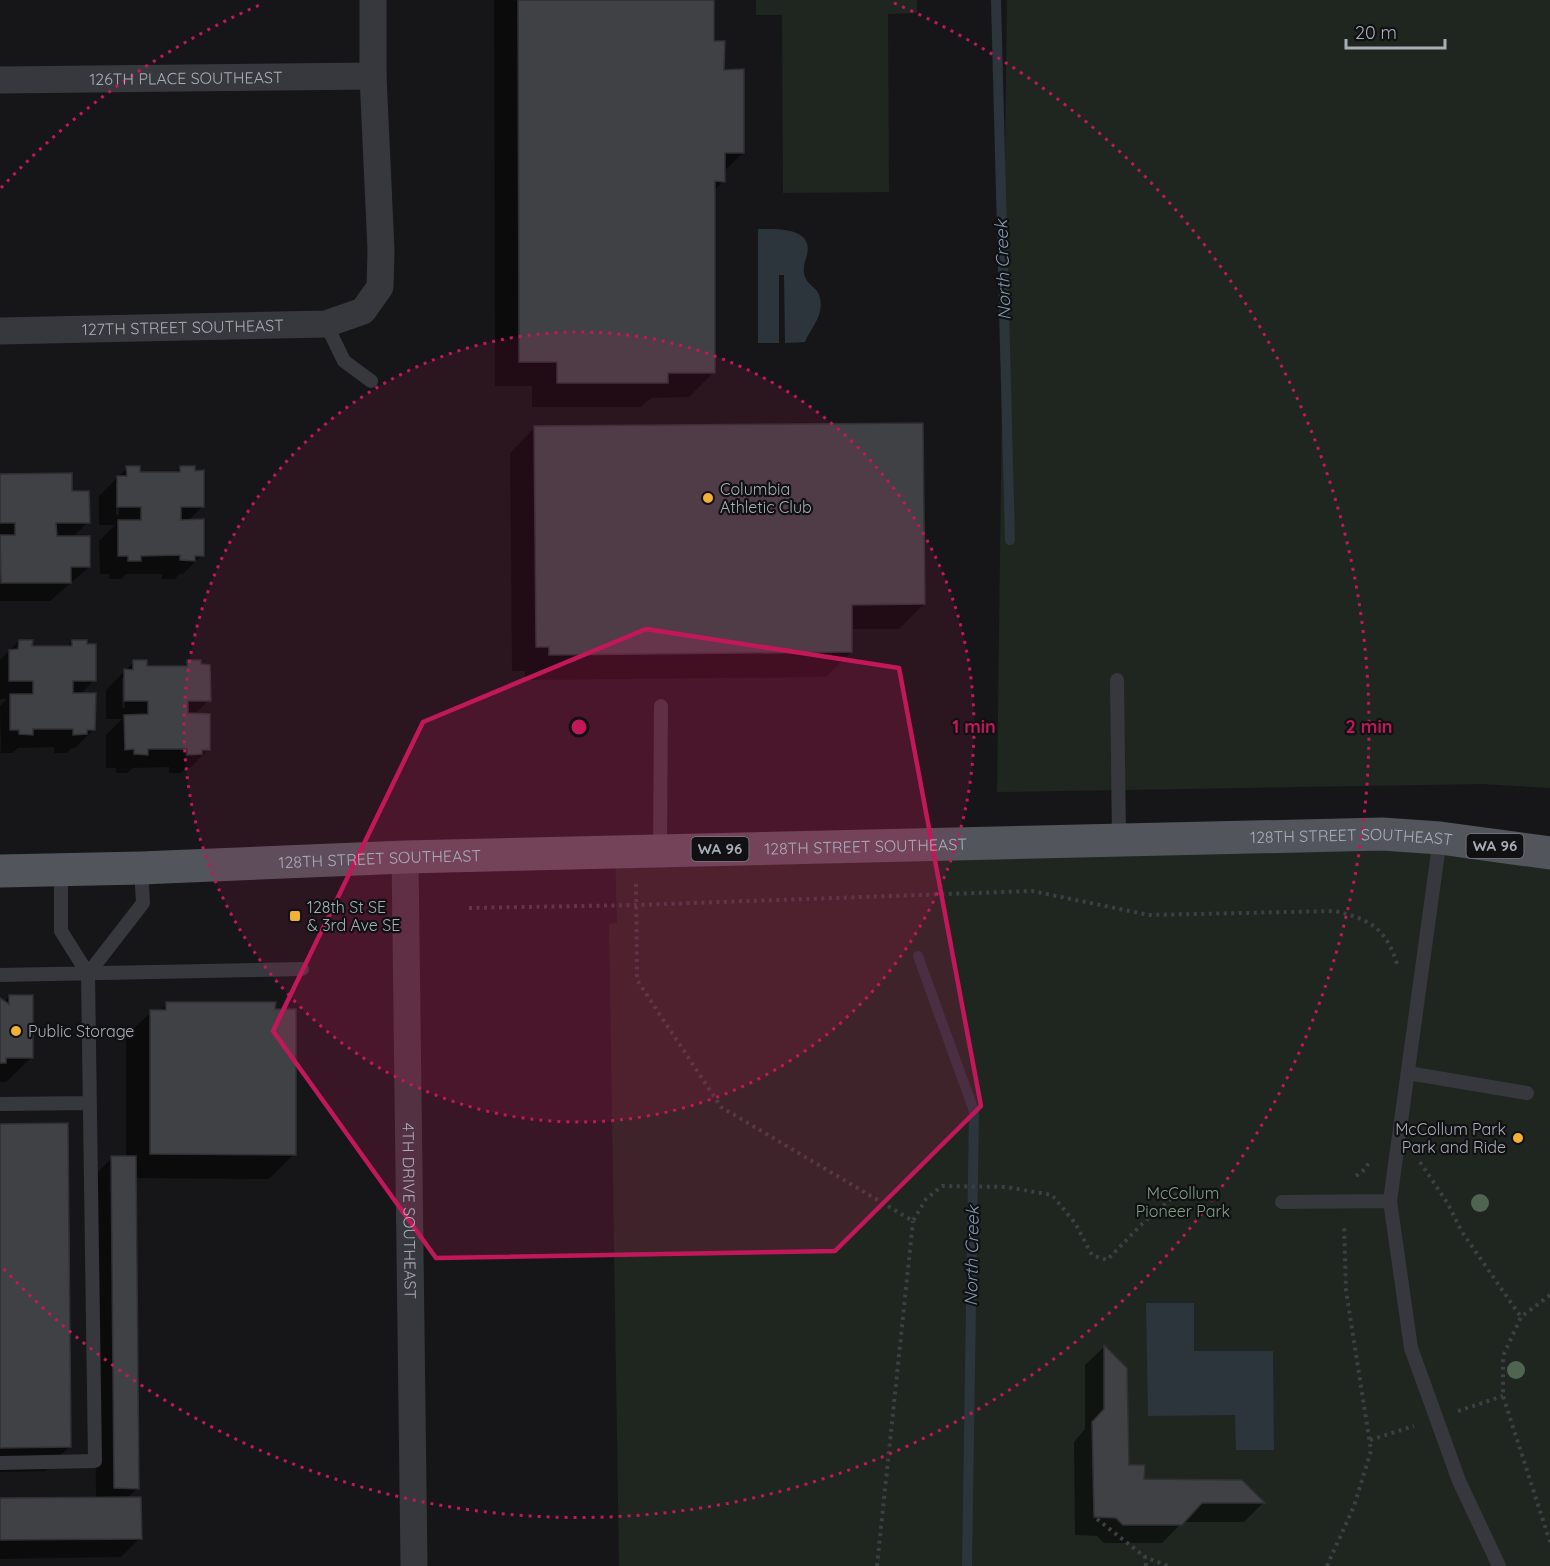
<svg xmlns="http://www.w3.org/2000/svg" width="1550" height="1566" viewBox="0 0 1550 1566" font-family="Quicksand,sans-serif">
<rect width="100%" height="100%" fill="#161618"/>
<path fill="#1e261f" d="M756,0H917V13L888,14L889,192L783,193L782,15H756Z
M1007,0H1550V788L1482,784L997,792Z
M1119,839L1550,853V1566H619L609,924L617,923L615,853Z"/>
<path fill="#2c353c" d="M758,229C774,229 814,226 807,255C805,262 802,269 805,277C808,285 817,288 819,295C826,314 811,327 805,342L785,343L784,275H779V343H758Z
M1146,1303H1194V1351H1273L1274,1450H1236L1235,1415L1148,1416Z"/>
<path fill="#0007" fill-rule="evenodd" d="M494,0H713V43L723,71L743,153L723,172V181L713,192L714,372L689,397L651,398L641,407H532V386H495Z
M534,428L924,604L899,629H850L851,652L826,677L525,680V671H512L510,453Z
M181,467L202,507L188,521L202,555L183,574H179L175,579H162V574H126L121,579H109V574H100L99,541L115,525H99V496L127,468L139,474L175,473ZM116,484H119V515H116Z
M0,476L70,492L88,522L73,537L89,567L50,601H0Z
M19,641L31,647H67L73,641L94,680L80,695L94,729L75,748H71L67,753H54V747L18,748L12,753H1L0,706L7,699H0V660Z
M134,662L146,667H182L188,662L209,700L194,715L209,749L190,768H186L181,773H169V767L133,768L127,773H116V768H106V735L122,719H106V690ZM122,678H125V708H122Z
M9,996L31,1058L6,1082H0V999L4,1002Z
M167,1004L294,1154L269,1179L135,1178L138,1488L127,1498L140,1538L121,1557L0,1559V1499H96L93,1177L112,1158L126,1157V1036L151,1012H158Z
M0,1125L70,1446L45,1471L0,1472Z
M1104,1347L1125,1369L1127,1466L1143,1481H1242L1263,1503L1244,1522H1183L1162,1543H1104L1097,1536L1075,1535L1074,1442L1085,1429V1365Z"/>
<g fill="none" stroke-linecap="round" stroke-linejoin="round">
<path stroke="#2c353c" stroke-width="10" d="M996,0L1010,540
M918,956L974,1111L967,1566"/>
</g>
<path fill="#404145" stroke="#303034" stroke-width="1.5" d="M518,0H714V41H725L724,70L744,69V153H725V182L715,181V373H668V383H557V362H519Z
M923,423L925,604L852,605V652L549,655V647H536L534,426Z
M126,466H140V472H180V466H195V471L204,470V507H181V520L204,519V556H195V561L180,560V555L141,556V561H128V556H118V520H141V507H117V476H127Z
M72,473V491H89L90,523H56L57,536H90V567H71V583H1L0,535H15V523H0V474Z
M19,640H33L32,646H72V640H87V644H96V681H73V693H96L95,730H87V734L73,735V729H33V735L19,734V730H10V694H33V681H9V650L18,649Z
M133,660H147V666H187V660H201V664L210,665L211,701H188V713L210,714V750H202V754L187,755V749H148V755L134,754V749L125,750L124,715L148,714V701H124V669L133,670Z
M9,995H33V1058H6V1063H0V998L9,1004Z
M166,1002H276L275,1009H296V1155L150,1154V1010H166Z
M68,1123L71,1447L0,1448V1124Z
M111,1156H136L139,1489L114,1488Z
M1104,1345L1127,1368L1129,1465H1145L1144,1479L1242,1480L1265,1503H1202L1182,1525H1123L1116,1518L1094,1517L1092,1422L1104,1409Z
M141,1497L142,1539L0,1540V1498Z"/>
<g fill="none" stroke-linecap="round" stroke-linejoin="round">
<path stroke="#3d3f44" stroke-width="4" stroke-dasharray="3 4.5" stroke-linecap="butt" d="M636,884L637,980L721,1107L913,1221L926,1199L942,1186L1006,1187L1052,1195L1075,1223L1092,1255L1107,1260L1144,1222L1178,1193
M469,908L636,905L1032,891L1149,915L1335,911C1369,919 1386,928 1397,964
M1420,1162L1448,1204L1462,1232L1521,1317
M1356,1176L1366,1168L1370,1160
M1550,1295L1521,1317L1503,1356V1396L1550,1542
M1458,1411L1503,1396
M1370,1440L1414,1426
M1097,1519L1145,1557
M877,1566L913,1221
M1146,1566L1145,1557L1168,1566
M1327,1566L1354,1506L1371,1451L1346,1290L1344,1224"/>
<path stroke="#37383d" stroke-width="14" d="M326,324L344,361L371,381
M1117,680L1119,839
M1440,838L1390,1201L1411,1348L1459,1481L1499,1566
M660,851L661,706
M61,869V931L88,974L143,903L141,868
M0,975L302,969
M1408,1073L1527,1093
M0,1104L90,1103
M1282,1202L1390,1201
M0,1463L95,1461L88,974"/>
<g stroke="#37383d" stroke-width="27">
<path id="s1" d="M0,80L373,76"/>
<path id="s2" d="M0,331L326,324L363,311L380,287L381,250L373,76V0"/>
<path id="s3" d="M405,857L414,1566"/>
</g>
<path stroke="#53555c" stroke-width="33" id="s4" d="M0,871L141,868L405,857L1382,834L1440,838L1550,853"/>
</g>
<g fill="#506452">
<circle cx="1480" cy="1203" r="9"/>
<circle cx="1516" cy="1370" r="9"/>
</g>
<path fill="#c2185b" fill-opacity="0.2" stroke="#c2185b" stroke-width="4.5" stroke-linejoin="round" d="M646,629L899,668L981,1106L835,1251L436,1258L273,1031L423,722Z"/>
<circle cx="579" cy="727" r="395" fill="#c2185b" fill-opacity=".12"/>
<g fill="none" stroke="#c2185b" stroke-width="3" stroke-dasharray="3 6">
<circle cx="579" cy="727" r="395"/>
<path d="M1 188A790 790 0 0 1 264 3M894 3A790 790 0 1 1 1 1266"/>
</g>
<g fill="#f2b134" stroke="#111113" stroke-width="2">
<circle cx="708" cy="498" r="6"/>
<rect x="289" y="910" width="12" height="12" rx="3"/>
<circle cx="16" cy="1031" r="6"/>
<circle cx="1518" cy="1138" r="6"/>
</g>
<g text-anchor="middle" stroke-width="4.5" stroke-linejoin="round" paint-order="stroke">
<g fill="#111113" stroke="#7b7e86" stroke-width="1.5">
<rect x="1466.5" y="834" width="57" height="24" rx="4.5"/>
<rect x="691.5" y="837" width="57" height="24" rx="4.5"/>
</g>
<g font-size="15" font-weight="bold" fill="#a8adb8">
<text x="1495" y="851">WA 96</text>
<text x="720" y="854">WA 96</text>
</g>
<g font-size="16" fill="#a8adb8" stroke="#111113">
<text dy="6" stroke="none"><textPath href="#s1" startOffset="186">126TH PLACE SOUTHEAST</textPath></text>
<text dy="6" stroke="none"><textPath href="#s2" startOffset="183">127TH STREET SOUTHEAST</textPath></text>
<text dy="6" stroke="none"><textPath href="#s4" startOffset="1352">128TH STREET SOUTHEAST</textPath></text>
<text dy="6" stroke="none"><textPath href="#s4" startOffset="866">128TH STREET SOUTHEAST</textPath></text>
<text dy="6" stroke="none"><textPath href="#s4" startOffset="380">128TH STREET SOUTHEAST</textPath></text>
<text dy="6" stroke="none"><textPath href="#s3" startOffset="354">4TH DRIVE SOUTHEAST</textPath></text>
</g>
<g font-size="16" fill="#a8adb8" stroke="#111113" text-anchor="start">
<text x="720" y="495">Columbia<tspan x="720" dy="18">Athletic Club</tspan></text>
<text x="307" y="913">128th St SE<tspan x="307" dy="18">&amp; 3rd Ave SE</tspan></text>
<text x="28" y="1037">Public Storage</text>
<text x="1506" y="1135" text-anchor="end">McCollum Park<tspan x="1506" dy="18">Park and Ride</tspan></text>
</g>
<g font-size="16" fill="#7fa381" stroke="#111113">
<text x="1183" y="1199">McCollum<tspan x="1183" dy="18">Pioneer Park</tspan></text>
</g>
<g font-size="18" font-style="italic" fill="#7f9bb3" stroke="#111113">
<text transform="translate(1003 270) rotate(-92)" y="6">North Creek</text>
<text transform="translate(972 1256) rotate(-89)" y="6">North Creek</text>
</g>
</g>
<circle cx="579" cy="727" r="9" fill="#c2185b" stroke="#111113" stroke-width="3"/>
<g font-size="18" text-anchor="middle" font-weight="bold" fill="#c2185b" stroke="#111113" stroke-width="4.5" stroke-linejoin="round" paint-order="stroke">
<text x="974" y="733">1 min</text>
<text x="1369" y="733">2 min</text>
</g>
<path d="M1346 39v9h99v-9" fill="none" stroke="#a8adb8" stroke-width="3"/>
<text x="1355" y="39" font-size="18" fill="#a8adb8" stroke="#111113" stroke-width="4.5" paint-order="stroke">20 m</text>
</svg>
